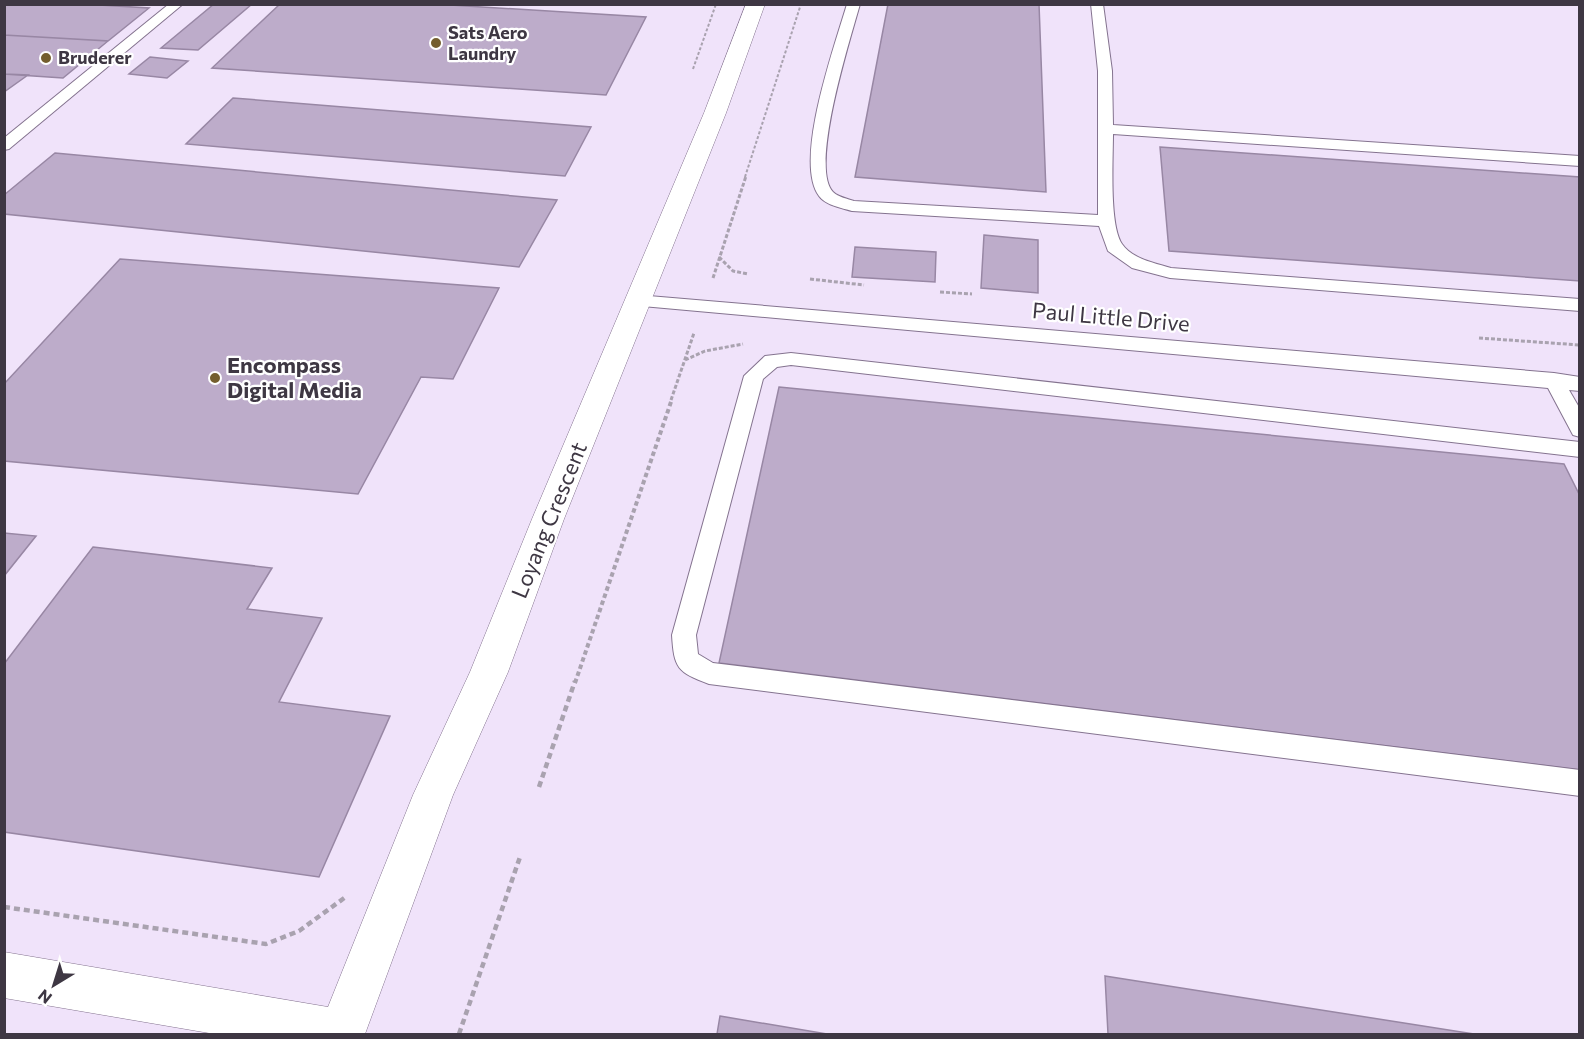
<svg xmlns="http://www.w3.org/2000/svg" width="1584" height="1039" viewBox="0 0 1584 1039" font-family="Commissioner,sans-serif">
<rect width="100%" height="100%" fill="#f6effc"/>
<path fill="#f0e3fa" d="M5,5H1579V1034H5Z"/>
<path fill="#bdacca" stroke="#9887a4" stroke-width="1.5" d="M4,4H82L149,8L108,41L4,35Z
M214,4H252L198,50L161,48Z
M280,4H434L646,17L606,95L212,68Z
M888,4H1039L1046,192L855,177Z
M4,35L108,41L63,78L4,74Z
M150,57L188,61L167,78L129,74Z
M4,74L28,75L4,92Z
M233,98L591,127L565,176L186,144Z
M1160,147L1580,177V281L1169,251Z
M55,153L557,200L519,267L4,214V195Z
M984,235L1038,240V293L981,288Z
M855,247L936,252L935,282L852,277Z
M120,259L499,288L453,379L421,377L358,494L4,461V384Z
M779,387L1564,464L1580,496V770L719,663Z
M4,533L36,536L4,576Z
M93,547L272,568L247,609L322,618L279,702L390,716L319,877L4,832V664Z
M1105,976L1474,1034H1108Z
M720,1016L827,1034H717Z"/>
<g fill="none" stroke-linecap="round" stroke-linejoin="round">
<defs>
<path id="lane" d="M169,4H183L9,149L4,150V138Z
M847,4H860C851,37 809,167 833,192C838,197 848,199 854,201L1098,215V71L1091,4H1103L1112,71L1113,125L1580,156V166L1113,134C1113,159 1109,225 1122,244C1132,259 1155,263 1171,268L1580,299V311L1170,278L1132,268L1108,251L1099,226L852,211C842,208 825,205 819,196C793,161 835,45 847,4Z
M637,295L1554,373L1580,377V391L1569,390L1580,409V437L1573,435L1548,388L631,305L628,301L631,297Z
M791,353L1580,442V457L791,365L777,367L763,379L696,635L698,654L713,663L1580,770V796L709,684C677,672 674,668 672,635L744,376L765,356Z"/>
<path id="street" d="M746,4H765L726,113L564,519L508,672L453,795L365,1034H215L4,998V952L328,1007L413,795L470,672L532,519L704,113Z"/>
</defs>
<use href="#lane" stroke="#84738f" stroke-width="2"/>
<use href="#street" stroke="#84738f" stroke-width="1"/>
<path stroke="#a9a2af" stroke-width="2" stroke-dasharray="3 2" stroke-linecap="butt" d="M693,69L716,4
M745,177L801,4"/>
<path stroke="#a9a2af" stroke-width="3" stroke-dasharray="4 2" stroke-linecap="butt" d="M719,257L733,271L748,274
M713,278L746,176
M810,279L864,285
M940,292L972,294
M1479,338L1580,345
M685,360L705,351L743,344
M671,400L694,333"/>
<path stroke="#a9a2af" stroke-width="4" stroke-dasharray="4.5 3" stroke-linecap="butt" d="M575,683L672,399"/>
<path stroke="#a9a2af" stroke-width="4.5" stroke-dasharray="6 4" stroke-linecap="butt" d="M539,787L575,681
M4,907L266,944L299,931L347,896
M459,1034L520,857"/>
<use href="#lane" fill="#fff" fill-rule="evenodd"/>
<use href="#street" fill="#fff" fill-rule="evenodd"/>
</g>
<g fill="#745e2e" stroke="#fff" stroke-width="2">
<circle cx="436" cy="43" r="6"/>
<circle cx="46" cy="58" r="6"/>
<circle cx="215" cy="378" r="6"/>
</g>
<g text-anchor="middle" stroke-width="4.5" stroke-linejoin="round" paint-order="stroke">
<g font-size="18" font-weight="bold" fill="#3e3743" stroke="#fff" text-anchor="start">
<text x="448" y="39">Sats Aero<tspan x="448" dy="21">Laundry</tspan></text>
<text x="58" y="64">Bruderer</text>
</g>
<g font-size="22" fill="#3e3743" stroke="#fff">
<text transform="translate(1111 317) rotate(5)" y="8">Paul Little Drive</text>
<text transform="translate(549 520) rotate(-68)" y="8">Loyang Crescent</text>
</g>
<g font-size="22" font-weight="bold" fill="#3e3743" stroke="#fff" text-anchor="start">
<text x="227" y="373">Encompass<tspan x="227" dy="25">Digital Media</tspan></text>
</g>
</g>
<rect width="1584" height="1039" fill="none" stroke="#3e3743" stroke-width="12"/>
<g transform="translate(54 985) rotate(218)" stroke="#ffffff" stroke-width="4.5" paint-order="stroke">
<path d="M0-4.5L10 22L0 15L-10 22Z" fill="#3e3743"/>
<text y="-9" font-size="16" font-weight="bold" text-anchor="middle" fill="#3e3743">N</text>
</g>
</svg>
